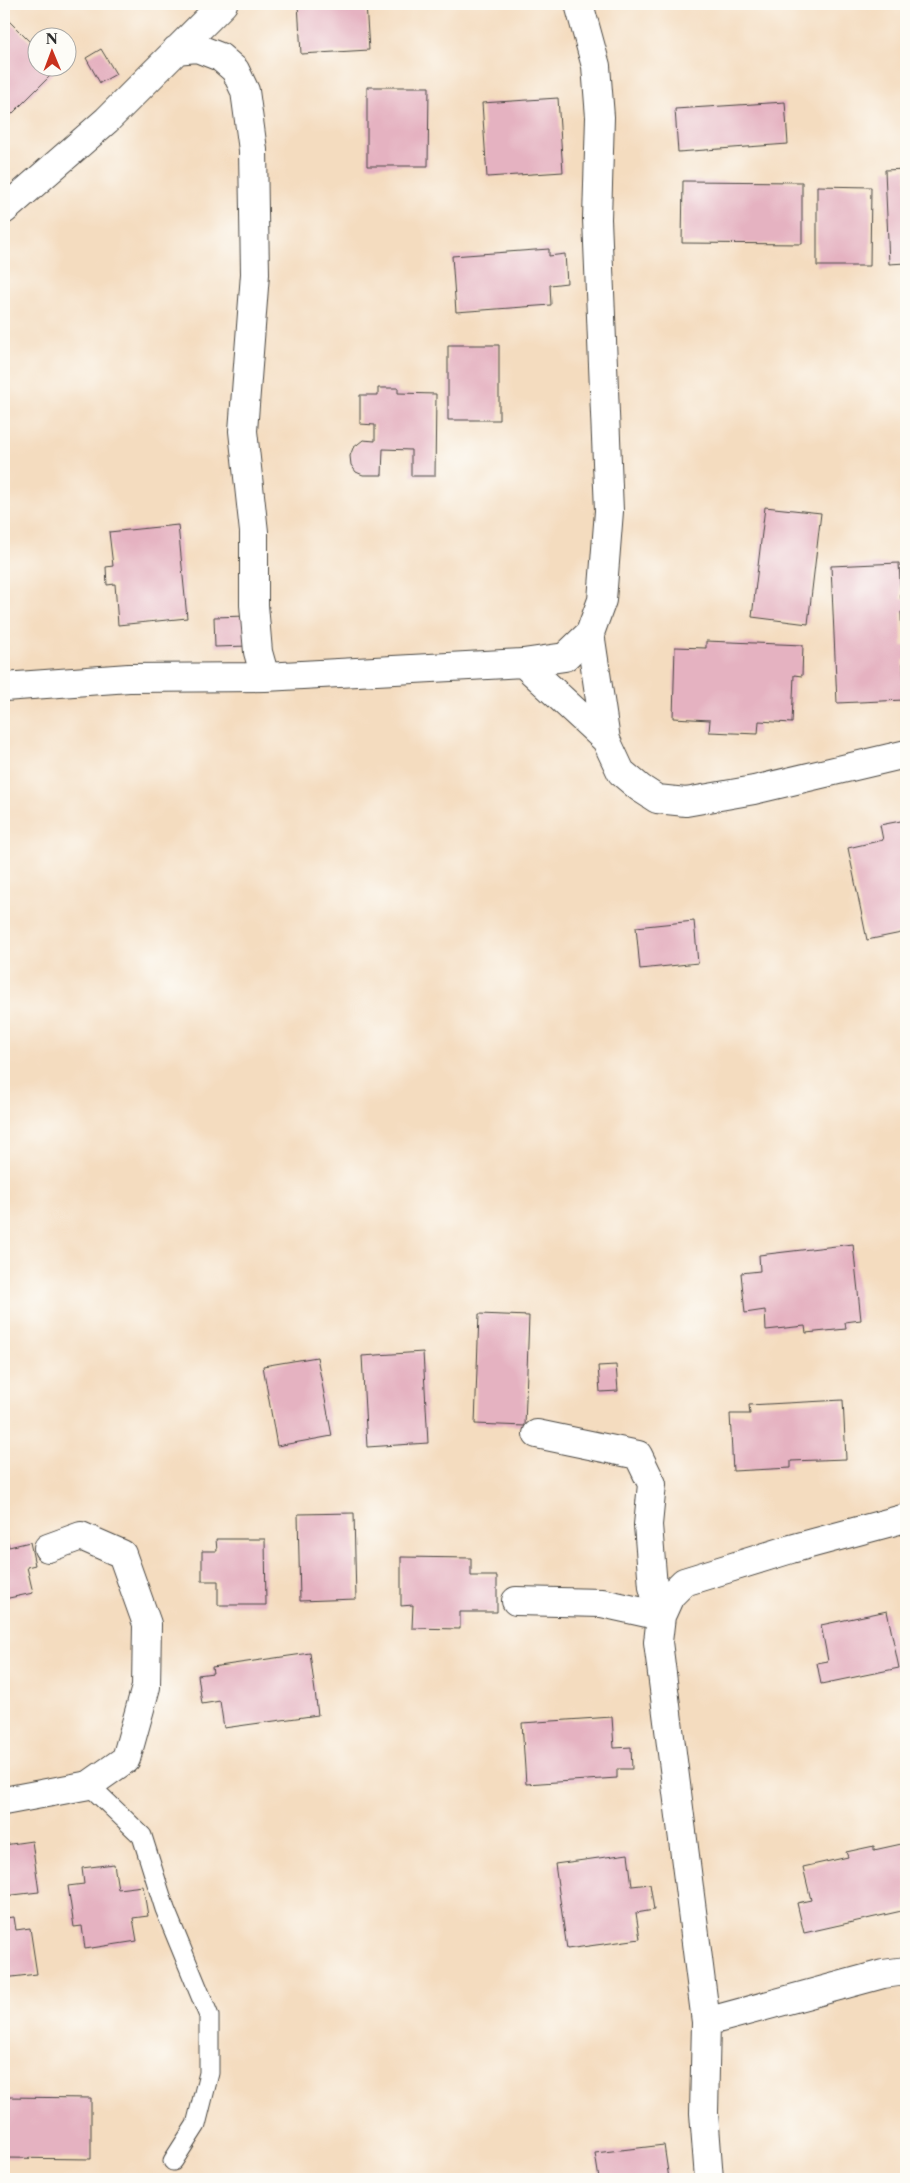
<svg xmlns="http://www.w3.org/2000/svg" width="910" height="2183" viewBox="0 0 910 2183" font-family="'Libre Caslon Text',serif">
<rect width="100%" height="100%" fill="#fdfcf7"/>
<filter id="ink" filterUnits="userSpaceOnUse"><feTurbulence type="fractalNoise" baseFrequency=".02" numOctaves="2"/><feDisplacementMap in="SourceGraphic" scale="10" xChannelSelector="R" yChannelSelector="G"/><feConvolveMatrix kernelMatrix="1 2 1 2 8 2 1 2 1" color-interpolation-filters="sRGB"/></filter>
<filter id="wash" filterUnits="userSpaceOnUse"><feTurbulence type="fractalNoise" baseFrequency=".0096" numOctaves="4" result="noise"/><feDisplacementMap in="SourceGraphic" scale="20" xChannelSelector="R" yChannelSelector="G"/><feGaussianBlur stdDeviation="1.12" result="paint"/><feColorMatrix in="noise" values="0 0 0 0 0 0 0 0 0 0 0 0 0 0 0 0 0 1.4 0 .05"/><feComposite in="paint" operator="in"/></filter>
<g filter="url(#wash)">
<rect width="100%" height="100%" fill="#f4dcbf"/>
<g id="blocks">
<path fill="#e5b2c1" d="M298,4H366L369,50L301,54Z
M4,16L38,50V68L57,69L4,122Z
M101,49L116,74L100,83L86,58Z
M367,87H429L428,166H367Z
M558,98L563,172L487,177L482,103Z
M785,102L788,144L678,152L675,109Z
M906,169V263L889,264L885,170Z
M683,181L802,182V244L682,243Z
M817,186L871,187L870,266H817Z
M549,249V256L565,254L567,283L550,285L551,305L456,312L452,256Z
M448,345H499V420H448Z
M378,388H398V393L436,394L435,476H411V450L383,449L382,475H363L356,472L351,465L350,456L353,448L363,440L375,441V425L360,424V395H378Z
M765,507L821,513L808,624L752,617Z
M178,525L187,618L118,625L115,584L107,585L106,567L113,566L109,532Z
M899,563L901,599H906V612H901L902,646H906V660H903L904,700L837,703L831,566Z
M247,616L248,646L215,647L214,617Z
M706,641L803,645L802,676L794,675L792,723L759,721L758,734L709,732L710,720L673,718L675,647L706,648Z
M906,820V932L867,940L848,848L883,840L880,825Z
M694,921L698,963L640,969L636,927Z
M853,1244L861,1320L845,1322L846,1329L806,1333L805,1326L766,1330L765,1310L745,1313L741,1273L760,1271L759,1255Z
M479,1314L529,1316L525,1426L475,1424Z
M423,1352L428,1443L367,1447L362,1356Z
M317,1357L332,1436L277,1446L263,1366Z
M616,1365L618,1391L600,1392L598,1366Z
M843,1400L846,1459L791,1461V1468L733,1471L730,1414H750L749,1405Z
M354,1513L356,1599L300,1601L298,1514Z
M4,1528L9,1547L30,1542L35,1565L27,1567L33,1593L4,1599Z
M216,1539H265L266,1605H218V1581H202V1551H217Z
M401,1557L471,1558V1576H497V1612H460V1629L412,1628L413,1605L401,1606Z
M887,1611L899,1668L821,1684L817,1663L828,1661L821,1625Z
M310,1653L318,1715L224,1728L220,1701L202,1704L198,1675L213,1673L212,1667Z
M612,1717L614,1748L631,1747L632,1769H617V1778L526,1784L522,1723Z
M32,1841L39,1892L4,1896V1845Z
M906,1843V1910L804,1933L797,1903L811,1900L803,1867L848,1857L846,1852L874,1846V1850Z
M628,1854L632,1886L650,1884L654,1910L636,1913L640,1939L567,1949L555,1864Z
M114,1864L118,1889L143,1886L148,1916L133,1918L137,1941L85,1949L82,1926L74,1927L68,1886L84,1884L82,1868Z
M14,1917L16,1930L30,1928L37,1974L4,1978V1918Z
M4,2097L91,2098V2159L4,2158Z
M664,2145L669,2179H599L595,2153Z"/>
</g>
</g>
<g filter="url(#ink)">
<use href="#blocks" fill-opacity="0" stroke="#494641" stroke-width="1"/>
<g fill="none" stroke-linecap="round" stroke-linejoin="round">
<defs>
<path id="lane" d="M89,1785L142,1836L165,1909L209,2016V2073L196,2125L173,2161"/>
<path id="street" d="M176,50L197,48L220,57L235,70L245,91L253,150L255,274L243,431L254,532V605L258,652L265,677
M4,210L107,120L223,4
M590,633L606,740
M523,663L606,740L621,772L640,788L657,799L686,802L754,790L906,754
M4,687L129,678L265,677L523,663L565,657L590,633L602,600L609,511L597,219L600,117L596,66L579,4
M516,1601L602,1603L661,1616L653,1587L648,1525L652,1484L638,1455L537,1434
M4,1801L89,1785L126,1759L146,1687L147,1624L122,1554L81,1536L48,1548
M706,2022L883,1974L906,1971
M709,2179L704,2113L706,2022L658,1642L661,1616L670,1596L684,1582L791,1549L906,1518"/>
</defs>
<use href="#lane" stroke="#494641" stroke-width="21"/>
<use href="#street" stroke="#494641" stroke-width="30"/>
<use href="#lane" stroke="#fff" stroke-width="19"/>
<use href="#street" stroke="#fff" stroke-width="28"/>
</g>
</g>
<rect width="910" height="2183" fill="none" stroke="#fdfcf7" stroke-width="20"/>
<g transform="translate(52 52) rotate(359)"><circle r="24" fill="#fdfcf7" stroke="#a9a8a5"/>
<path d="M0-4L9 19L0 12L-9 19Z" fill="#c8321e"/>
<text y="-8" font-size="14" font-weight="bold" text-anchor="middle" fill="#2b2b2b">N</text>
</g>
</svg>
